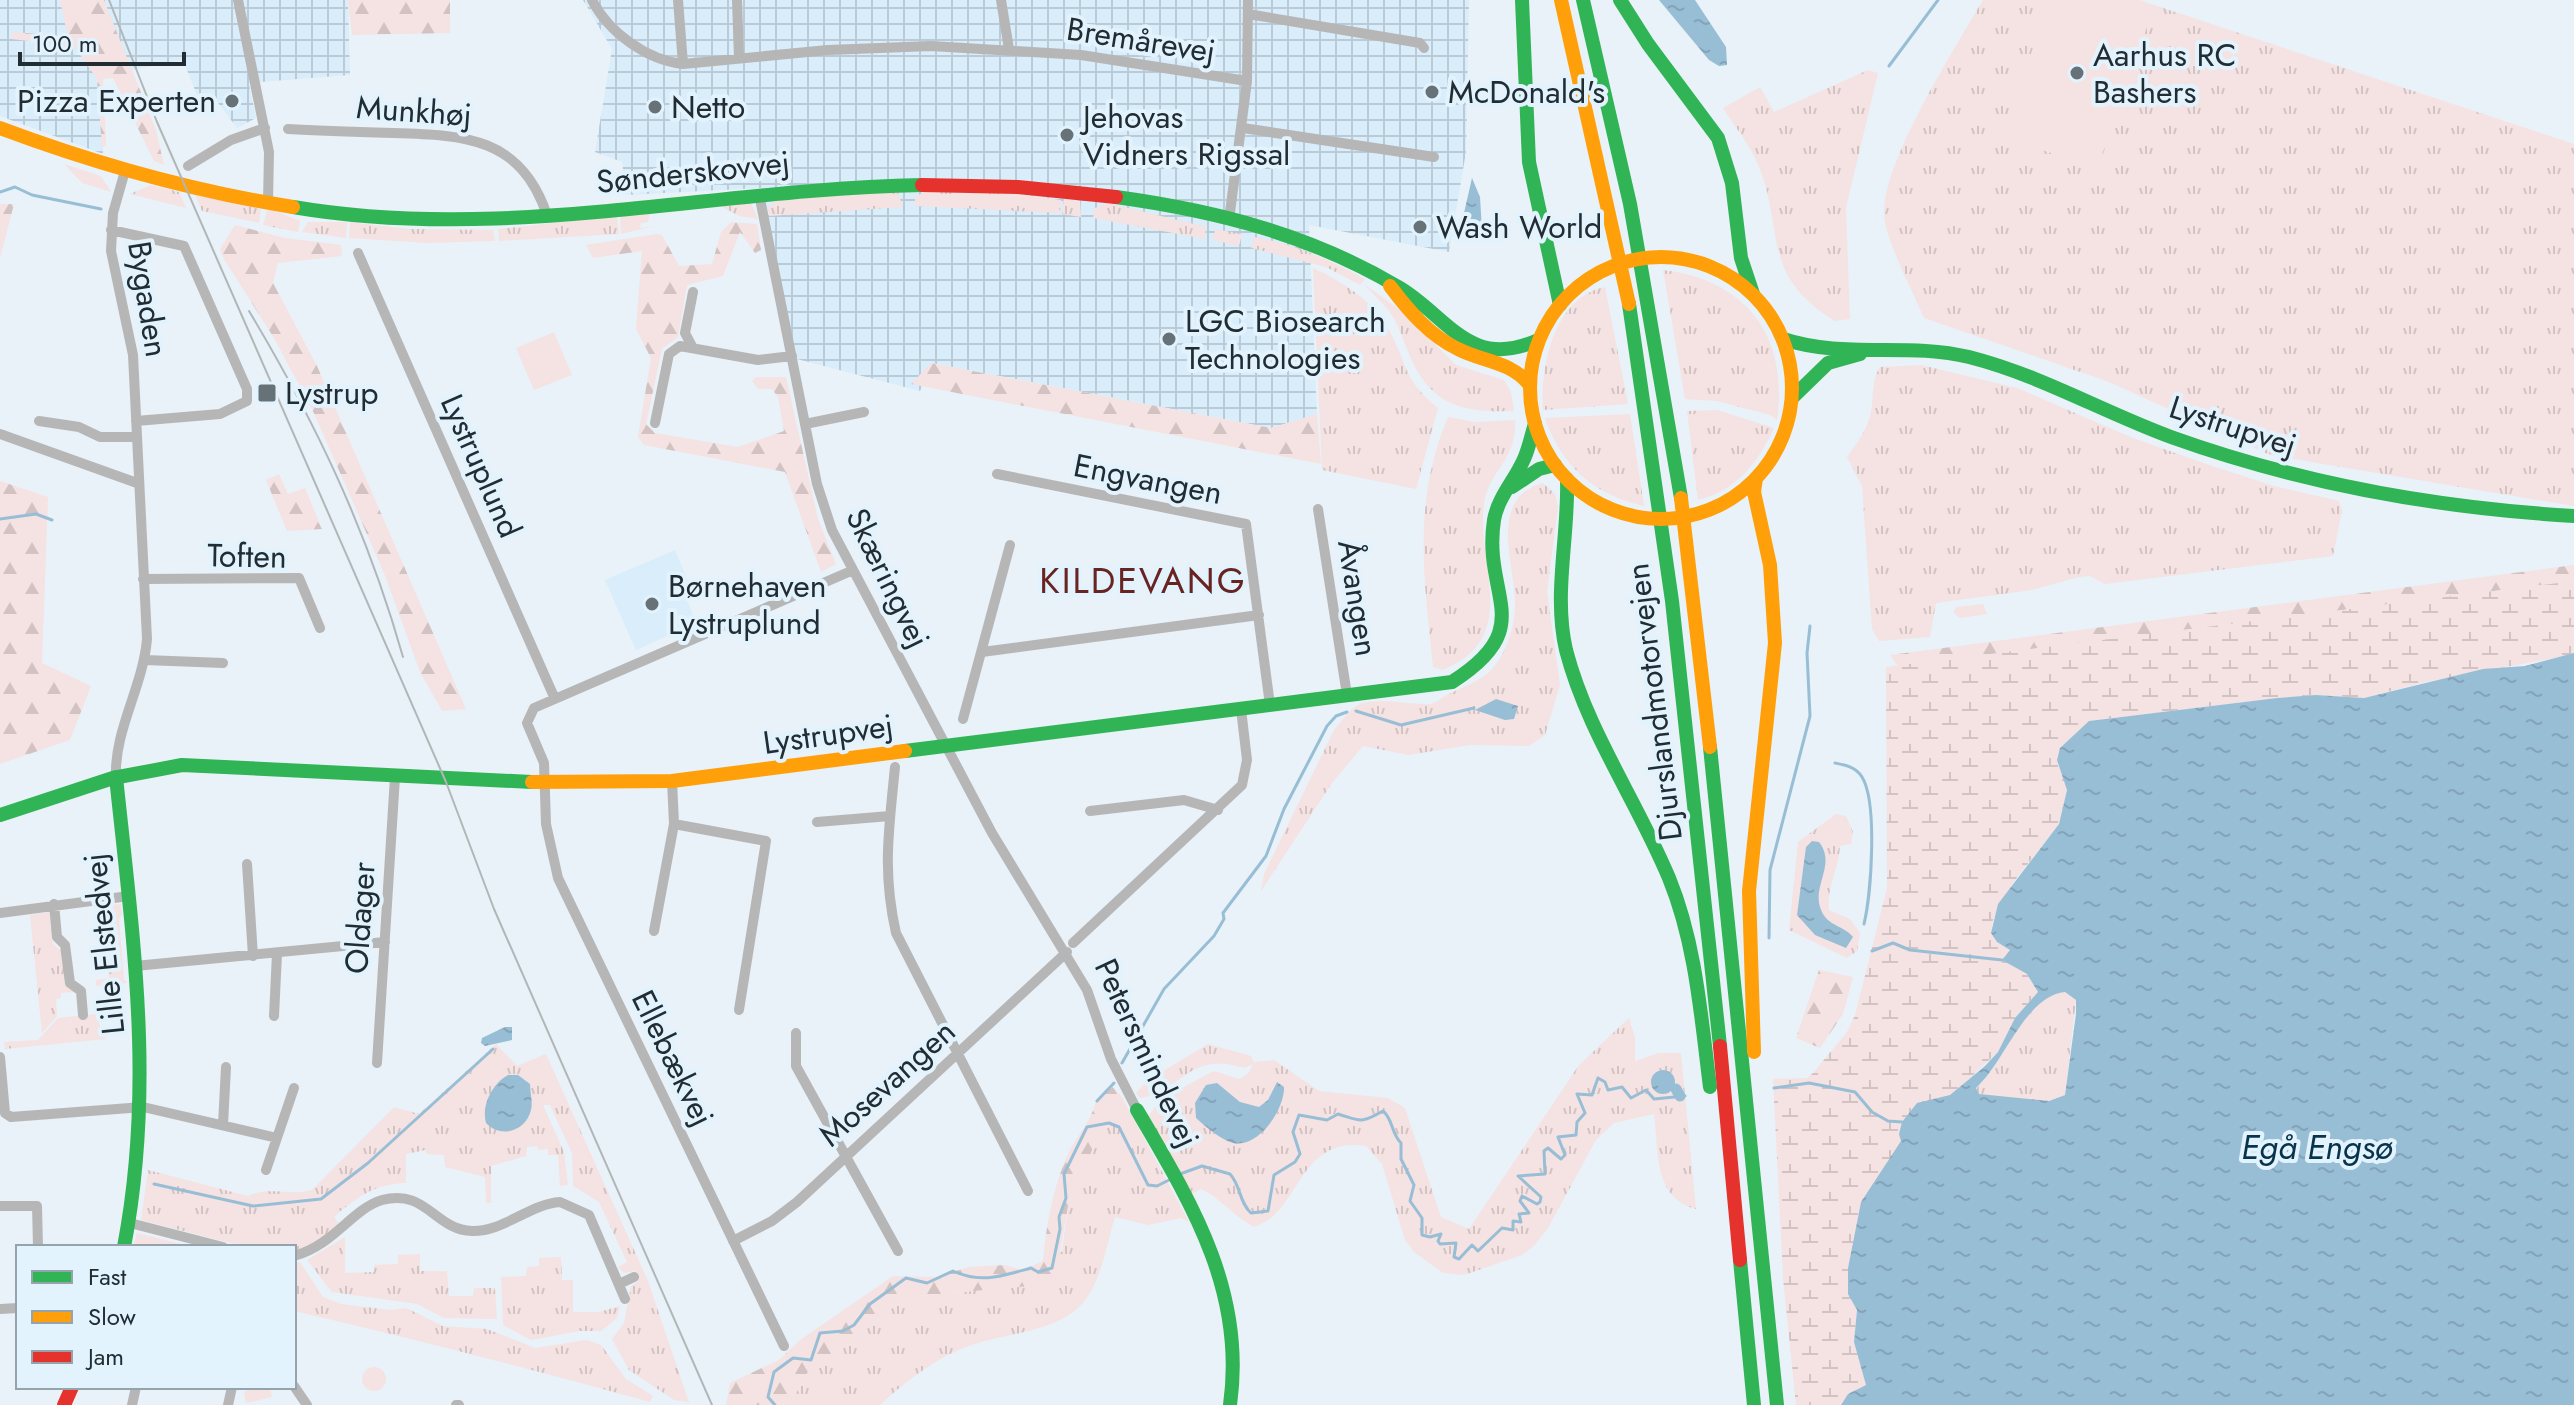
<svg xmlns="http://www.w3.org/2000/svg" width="2574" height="1405" viewBox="0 0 2574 1405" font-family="Jost,sans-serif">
<defs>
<pattern id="industrial-grid" width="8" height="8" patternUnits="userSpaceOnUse" patternTransform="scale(2)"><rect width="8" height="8" fill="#d9edfa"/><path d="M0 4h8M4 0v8" fill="none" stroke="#bacbd7"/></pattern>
<pattern id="grass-tufts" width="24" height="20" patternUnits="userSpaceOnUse" patternTransform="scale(2)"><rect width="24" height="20" fill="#f5e2e2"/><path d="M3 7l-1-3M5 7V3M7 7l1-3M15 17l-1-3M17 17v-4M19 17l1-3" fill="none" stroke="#d2c2c2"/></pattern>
<pattern id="forest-firs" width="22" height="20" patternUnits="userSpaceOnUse" patternTransform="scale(2)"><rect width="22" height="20" fill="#f5e2e2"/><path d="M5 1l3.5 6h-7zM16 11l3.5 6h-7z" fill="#d2c2c2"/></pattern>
<pattern id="wetland-marsh" width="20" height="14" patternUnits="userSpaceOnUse" patternTransform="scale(2)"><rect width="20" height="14" fill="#f5e2e2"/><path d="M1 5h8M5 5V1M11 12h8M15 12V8" fill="none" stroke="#d2c2c2"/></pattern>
<pattern id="water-ripples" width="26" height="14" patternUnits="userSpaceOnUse" patternTransform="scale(2)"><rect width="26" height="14" fill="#98bed6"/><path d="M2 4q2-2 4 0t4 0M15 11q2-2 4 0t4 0" fill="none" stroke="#83a3b8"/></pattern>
</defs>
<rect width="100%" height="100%" fill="#e8f2f8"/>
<path fill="#d9edfa" d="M675,550L688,581L681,585L696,623L636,650L605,580Z"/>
<path fill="url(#industrial-grid)" d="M0,0H348L350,75L249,83L256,118L237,128L215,99L201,105L183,60L101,76L103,154L0,116Z
M583,0H1469L1466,152L1449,252L1309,225L1317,414L1271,428L932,363L920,391L793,358L761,188L626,195L622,162L595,152L612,49Z"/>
<path fill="url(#grass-tufts)" d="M1983,0H2139L2574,144V506L2270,455L2109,382L1924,318C1914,294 1885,239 1884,215C1882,162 1955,48 1983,0Z
M1868,70L1878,73L1846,208L1850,319L1835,321C1760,275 1785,233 1759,167C1751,146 1735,127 1723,108L1760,87L1774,112Z
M64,164L101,176L111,192L82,183Z
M151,185L179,192L186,208L130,194Z
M897,190L903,207L769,216L768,208L776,199Z
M927,190L995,191L1061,200L1060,213L915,206V197Z
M195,195L261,209L259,223L202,211Z
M1064,197L1080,201L1081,217L1062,214Z
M751,203L758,219L739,216L719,205Z
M1108,203L1206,227L1205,239L1093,218L1095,208Z
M268,208L300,221L298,232L263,225Z
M650,213L648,222L641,223L640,228L654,226L621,234L620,215Z
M617,216L619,234L499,241L498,229Z
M308,222H347L346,238L302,232Z
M350,222L409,229L493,230L495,241L427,243L349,238Z
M1215,229L1242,234L1239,246L1213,240Z
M1254,237C1295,244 1328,259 1365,279L1360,285L1326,267L1251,248Z
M1313,268C1341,281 1369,298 1386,325C1407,360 1402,380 1438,408L1416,489L1322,470Z
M1663,270C1747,280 1789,337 1777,420L1770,415L1717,401L1685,399Z
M1364,284L1400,310L1456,365L1504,380L1511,392L1514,411C1460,413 1430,405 1408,352C1403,339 1398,324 1390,312C1382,302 1372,293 1364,284Z
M1605,287L1628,404L1543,410C1540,367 1554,297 1605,287Z
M1921,365L2017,388L2133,438L2209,465L2274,486L2339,501L2342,510L2333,556L2105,584L2090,576L2079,577L2032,590L1936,603L1930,637L1879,641L1872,629L1862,486L1847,457C1857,443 1868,429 1871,412C1874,397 1871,380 1880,367Z
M1717,410L1774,428C1758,463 1737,490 1698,500L1687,411Z
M1630,414L1644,506C1595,495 1561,466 1545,418Z
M1448,417L1475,422L1515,420C1518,459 1488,471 1484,504C1476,568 1522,637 1443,670L1433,667C1424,579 1412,502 1448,417Z
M1543,483L1555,494L1558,507L1547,592L1560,685L1545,735L1529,746L1471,745L1408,755L1363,746L1332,783L1261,891L1264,874L1334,730C1342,722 1349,708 1360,704C1380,697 1407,705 1428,704C1436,704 1442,697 1449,694C1476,681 1491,678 1505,649C1511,637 1514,621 1515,608C1517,568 1485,499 1543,483Z
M1836,814L1846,816L1853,832L1851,844L1840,846C1839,869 1826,888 1829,910L1850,919L1860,933L1857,951L1847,958L1789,930L1798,842Z
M121,904L122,914L119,919L124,980L128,983L96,986V980L109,978L102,906Z
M50,912L53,944L62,952L74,992L61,993V998L56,999L57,1016L42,1033L30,915Z
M2065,992L2076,1000L2065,1095L2048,1101L1979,1095L1976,1089C2005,1062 2025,996 2065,992Z
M95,1014L106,1039L5,1049L4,1042L38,1040L58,1018Z
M1629,1018L1635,1038V1061L1659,1053H1681L1696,1209C1653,1198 1659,1151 1654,1114L1614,1123L1596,1140L1548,1228L1534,1246L1522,1255L1464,1275L1443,1273L1414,1252L1405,1240L1382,1164L1366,1146C1297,1136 1301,1213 1254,1227C1233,1216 1222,1199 1201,1189L1188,1196L1148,1116L1163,1098L1214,1071L1239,1079L1248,1074L1253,1064L1244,1068C1188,1050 1185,1090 1140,1098L1136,1093L1148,1080L1208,1044L1251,1056L1254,1062L1274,1060L1319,1091L1388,1098L1405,1108L1441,1217L1469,1229L1579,1065Z
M496,1044L517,1066L546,1054L648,1281L689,1402L674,1400L629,1370L612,1339L624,1323L631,1286L639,1281L634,1271L624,1273L618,1267L627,1262L599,1202L573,1186L572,1153L550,1105H543L564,1152L568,1185L560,1186L558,1155H548V1149L538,1150L537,1146L527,1147L526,1156L491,1166V1203H486L485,1177L445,1167L444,1155L426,1154V1150L406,1154V1183C374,1184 357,1197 334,1217L340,1225L314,1245L294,1251V1247H246L141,1220L148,1170L248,1196C267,1186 290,1196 312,1190L394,1107L419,1114Z
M1122,1097L1189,1222L1181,1218L1148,1225L1115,1217C1107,1243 1102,1277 1086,1299C1060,1335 999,1332 961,1349C930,1362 904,1383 880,1405H789L814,1361L837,1353L906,1297L1029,1286L1062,1251L1068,1206L1101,1129Z
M137,1233L193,1247H133Z
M345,1237V1273L374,1272V1265L398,1264V1255L420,1254V1271H447L449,1296H473L474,1288H495L497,1319L444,1318L417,1304L332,1292L307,1260Z
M561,1257L562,1280H573V1312H599L620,1306L617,1318L601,1331H580L531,1340L503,1325L501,1277L526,1276L527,1267L539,1266V1258Z
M300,1262L323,1297L341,1304L391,1310L406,1308L443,1326L487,1329L535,1348L587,1340L601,1345L626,1379L653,1396L650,1402C532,1369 414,1339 294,1311V1263Z"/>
<path fill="url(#forest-firs)" d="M60,0H104L156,130L164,165L154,161L113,78L103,79L106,145L102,148L97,79L74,46L11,39L13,32L64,36L67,33Z
M348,0H450V33L352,35Z
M0,204H14L0,258Z
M731,222L757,224L761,250L755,253L740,232L723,276L687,285L678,337L662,349L646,424L655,433L738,447L784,431L778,397L772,389H758L752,381L756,377H786L818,519L836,564L821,572L785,472L644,445L638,437L651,358L636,329L642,251L593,258L586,245L656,234L662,235L679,266L712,264L721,232Z
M235,225L285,238L341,245L342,256L278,263L273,283L317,366L466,709L442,711L420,672L384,573L312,409L274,338L224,259L220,249Z
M931,363L1271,428L1317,414L1321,464L911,384Z
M279,474L288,494L305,488L322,529L287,531L266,480Z
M0,481L48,497L42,663L91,686L70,740L0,764Z
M2574,565V581L1898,666L1890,655Z
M1819,970L1853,977L1843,1014L1820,1048L1796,1038Z
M1113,1087L1122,1097L1101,1129L1068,1206L1055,1279L1029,1286L906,1297L837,1353L814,1361L789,1405H726L730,1383L779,1360L800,1340L893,1276L936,1277L969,1267L1005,1265L1022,1270L1043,1261C1046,1226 1053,1188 1067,1156C1077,1135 1092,1121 1096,1100Z"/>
<path fill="url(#wetland-marsh)" d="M2574,581V653L2565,656L2426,682L2364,698L2316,695L2277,698L2089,721L2060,748L2057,760L2067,789L2059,824L2012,884L1993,920L1991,933L1997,942L2010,950L2003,960L2027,974L2038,992L2015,1018L1998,1052L1902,1140L1861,1202L1848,1268V1293L1857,1310L1854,1342L1867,1385L1848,1394L1841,1405H1796L1783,1278L1773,1079L1807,1078L1813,1073L1847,1032L1855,1015L1887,888L1886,667Z"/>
<path fill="#f5e2e2" d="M2050,0H2125L2153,10L2097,169L2002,136Z
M554,332L572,375L534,390L516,348Z
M1983,604L1987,614L1960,618L1953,612L1956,607Z
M362 1379a12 12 0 1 1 24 0a12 12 0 1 1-24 0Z
M254,1387H270L272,1397L246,1403L244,1392Z"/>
<path fill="url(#water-ripples)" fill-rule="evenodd" d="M1659,0H1695L1726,47L1727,65L1719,66L1709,60Z
M1472,178L1480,197L1482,230L1474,239L1461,226Z
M2574,653V1405H1841L1848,1394L1866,1385L1854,1342L1857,1310L1848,1294V1268L1861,1202L1901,1141L1899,1134L1902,1122L1917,1103L1950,1095L1985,1066L1998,1052L2015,1018L2038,992L2027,974L2002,960L2010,950L1997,942L1991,933L1998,904L2059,824L2067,790L2057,760L2060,748L2089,721L2277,698L2316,695L2364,698L2483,669L2525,666ZM2065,992L2076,1000V1014L2065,1095L2049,1101L1979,1094L1976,1088C2005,1062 2025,996 2065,992Z
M1496,699L1518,706L1514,719L1505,720L1475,710Z
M1812,841L1819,842C1838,866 1808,888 1823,914C1830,926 1844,926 1853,937L1846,948L1815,935L1797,915L1806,847Z
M505,1027H512V1040L485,1046L481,1043L482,1038Z
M1651 1082a12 12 0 1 1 24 0a12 12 0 1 1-24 0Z
M508,1075H518L530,1084C530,1092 533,1102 531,1110C526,1131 501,1139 486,1123C481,1105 493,1083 508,1075Z
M1277,1082L1284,1087C1285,1108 1259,1149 1233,1143C1220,1139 1206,1127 1196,1118L1195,1103L1206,1085L1217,1083L1240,1102L1259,1107L1268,1100Z"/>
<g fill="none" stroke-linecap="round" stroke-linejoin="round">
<path stroke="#98bed6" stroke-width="3" d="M1889,66L1938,0
M0,192L15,187L32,195L101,209
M0,519L36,514L52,520
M1356,711L1401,725L1474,708
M1835,763C1845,765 1856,767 1862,777C1878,803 1871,895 1864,924
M1769,938L1770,870L1810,716L1807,653L1810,626
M1872,951L1893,943L1910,950L2002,960
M1122,1063L1164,989L1214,936L1224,919L1223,913L1266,856L1284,809L1327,726L1336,716L1347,712
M1774,1088L1809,1083L1855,1092L1872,1112L1888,1121L1902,1122
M1097,1101L1114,1083
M1180,1174L1202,1166L1230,1174C1241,1186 1239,1202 1251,1213L1268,1211L1274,1175L1295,1162L1300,1154L1293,1132L1299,1115L1327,1120L1338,1114C1361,1121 1360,1124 1383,1111C1393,1119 1391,1133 1401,1143V1159L1414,1185L1410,1201L1422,1218V1235L1430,1237L1441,1234L1438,1241L1440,1244L1456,1243L1454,1257L1459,1259L1472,1245L1478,1251L1502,1228L1513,1230V1221L1521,1222L1519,1214L1529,1213L1520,1201L1522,1196L1537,1204L1540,1202L1541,1197L1518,1176L1545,1174L1544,1151L1548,1148L1561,1159L1565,1155L1558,1137L1576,1135L1577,1122L1585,1113L1577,1094L1592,1095L1598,1078L1605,1082L1608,1090L1622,1087L1631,1098L1646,1090L1654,1099L1685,1096
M154,1184L253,1206L321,1199L368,1163L493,1049
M775,1405L768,1397L774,1372L793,1358L811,1360L820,1333L843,1331L854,1325L870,1304L906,1278L927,1283L953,1271C981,1284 1002,1276 1031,1268L1038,1272L1052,1268L1060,1229L1059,1217L1066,1198L1064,1174L1087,1127L1109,1123L1119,1127L1148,1185L1157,1186L1169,1180"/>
<path stroke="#98bed6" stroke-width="11" d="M1676,1089L1680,1096"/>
<path stroke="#b7b6b7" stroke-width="10" d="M238,0L269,152L268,202
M592,0C609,33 647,60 683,64L828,50L931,46L1081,55L1247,81
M678,0L683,64
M737,0L739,58
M1001,0L1009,49
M1248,14L1420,43L1424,48
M1243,128L1434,157
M288,129C323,131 358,132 393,133C465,135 521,137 547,215
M188,166L231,140L265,128
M759,194L817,484L832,530L992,833L1087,990L1111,1059L1137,1110
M1229,220L1247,81L1248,0
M111,230L184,246L247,389V401L220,414L136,421
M358,253L555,699
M693,292L685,333L693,348
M39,421L79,427L100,437H136
M655,423L669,354L680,346L758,360L792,356
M805,424L864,412
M0,434L137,483
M997,474L1246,524L1270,705
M1318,509L1347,695
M143,579L299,578L320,628
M982,652L1259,615
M145,660L223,663
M963,719L1010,545
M895,767C889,829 882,871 896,933L1028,1191
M116,777C114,730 143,687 147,639L133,355L111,251L113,213L125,171
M1090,811L1184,800L1218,810
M817,822L890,816
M674,824L766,841L739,1010
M247,864L253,956
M54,904L57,937L65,945L70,983L81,991L83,1015
M0,913L129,896
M654,931L674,824L672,781
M1073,943L1242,785L1247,760L1241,709
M135,966L385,942
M274,1016L277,954
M796,1033V1066L898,1251
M0,1057L5,1113L11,1117L143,1107L277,1138
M377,1063L395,777
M223,1125L226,1067
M266,1170L294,1088
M0,1206H37L38,1247
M130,1223L223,1247
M733,1241L772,1221L797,1202L1067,952
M294,1256C334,1245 352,1209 382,1200C426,1188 435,1230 472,1231C503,1232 530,1204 560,1202L589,1215L625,1299
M619,1284L634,1277
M0,1309L18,1308
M784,1346L558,878L546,824L544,763L527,723L534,708L851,571
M294,1386L307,1405
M132,1405L136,1387
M228,1405L232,1387
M456,1405H459"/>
<path stroke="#30b455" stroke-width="14" d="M1522,0L1529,162L1560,305
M1583,0L1630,204L1681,498
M1620,0L1648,44L1718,138L1732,183L1741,258L1753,294
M1116,197C1218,211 1311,235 1400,288C1448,317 1470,371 1538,340
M293,207C504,243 712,189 922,185
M1629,304L1672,601L1720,1046
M1783,339C1844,359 1907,342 1969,357C2040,375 2103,412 2171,437C2302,484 2436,508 2574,516
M1792,398L1828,363L1860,354
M1567,479C1569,535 1553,594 1566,650C1587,731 1637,801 1669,878C1696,944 1701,1017 1710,1087
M1512,487L1539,469L1555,465
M1710,747L1777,1405
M905,751L1452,682C1540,626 1482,597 1494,520C1498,497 1515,480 1524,459C1529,448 1531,436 1535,424
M116,777C133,939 155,1085 124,1247
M0,815L113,778L182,765L532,782
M1137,1110C1192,1204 1246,1292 1230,1405
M1740,1260L1754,1405"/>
<path stroke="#ff9f0a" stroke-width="14" d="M1561,0L1629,304
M0,128C96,164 192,191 293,207
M1530 388a131 131 0 1 1 262 0a131 131 0 1 1-262 0Z
M1390,286C1408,310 1430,336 1458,349C1483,362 1510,361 1529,384
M1681,498L1710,747
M532,782L672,781L905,751
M1754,1052L1749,891L1775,643L1770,565L1754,492L1756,478"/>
<path stroke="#e5322d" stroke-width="14" d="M922,185L1018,187L1116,197
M1720,1046L1740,1260
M64,1405L72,1387"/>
<path stroke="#b1b6b8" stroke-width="2" d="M109,0L157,122L446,782L494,909L712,1405
M249,311C316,423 367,530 403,657"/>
</g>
<g fill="#677178" stroke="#e2f3fe" stroke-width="3">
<circle cx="2077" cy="73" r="8"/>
<circle cx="1432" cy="92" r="8"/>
<circle cx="232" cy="101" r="8"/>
<circle cx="655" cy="107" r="8"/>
<circle cx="1067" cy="135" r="8"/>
<circle cx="1420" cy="227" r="8"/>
<circle cx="1169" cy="339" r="8"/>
<rect x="257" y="383" width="20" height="20" rx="4"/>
<circle cx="652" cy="604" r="8"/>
</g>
<g text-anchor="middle" stroke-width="8" stroke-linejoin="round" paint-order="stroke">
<g font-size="32" fill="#212c33" stroke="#e2f3fe">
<text transform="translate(1141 40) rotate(9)" y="11">Bremårevej</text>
<text transform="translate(414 111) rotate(4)" y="11">Munkhøj</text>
<text transform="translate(693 172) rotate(-6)" y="11">Sønderskovvej</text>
<text transform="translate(148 299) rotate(81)" y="11">Bygaden</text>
<text transform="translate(2233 426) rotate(18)" y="11">Lystrupvej</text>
<text transform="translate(481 466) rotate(66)" y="11">Lystruplund</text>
<text transform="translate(1148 479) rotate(11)" y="11">Engvangen</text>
<text transform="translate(247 556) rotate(1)" y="11">Toften</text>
<text transform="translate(888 578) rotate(64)" y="11">Skæringvej</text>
<text transform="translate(1358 598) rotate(81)" y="11">Åvangen</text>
<text transform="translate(1654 702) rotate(-97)" y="11">Djurslandmotorvejen</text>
<text transform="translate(828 734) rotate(-8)" y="11">Lystrupvej</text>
<text transform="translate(360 918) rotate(-86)" y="11">Oldager</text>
<text transform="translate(104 944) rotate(-96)" y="11">Lille Elstedvej</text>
<text transform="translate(1147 1053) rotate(65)" y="11">Petersmindevej</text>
<text transform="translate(673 1058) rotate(64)" y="11">Ellebækvej</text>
<text transform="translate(887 1083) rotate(-42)" y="11">Mosevangen</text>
</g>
<g font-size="32" fill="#212c33" stroke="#e2f3fe" text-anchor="start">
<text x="2093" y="66">Aarhus RC<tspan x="2093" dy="37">Bashers</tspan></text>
<text x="1448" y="103">McDonald's</text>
<text x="216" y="112" text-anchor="end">Pizza Experten</text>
<text x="671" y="118">Netto</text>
<text x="1083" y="128">Jehovas<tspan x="1083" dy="37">Vidners Rigssal</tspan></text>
<text x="1436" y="238">Wash World</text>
<text x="1185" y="332">LGC Biosearch<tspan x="1185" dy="37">Technologies</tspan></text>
<text x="285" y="404">Lystrup</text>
<text x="668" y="597">Børnehaven<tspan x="668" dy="37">Lystruplund</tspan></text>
</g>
<g font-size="34" font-style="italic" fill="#07344a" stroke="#e2f3fe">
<text x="2317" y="1159">Egå Engsø</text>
</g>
<g font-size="36" letter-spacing="2" fill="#692320" stroke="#e2f3fe">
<text x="1143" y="593">KILDEVANG</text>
</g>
</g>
<rect x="16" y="1245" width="280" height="144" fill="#e2f3fe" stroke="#95a3ad" stroke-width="2"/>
<rect x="32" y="1271" width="40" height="12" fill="#30b455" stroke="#95a3ad" stroke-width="2"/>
<text x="88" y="1285" font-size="24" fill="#212c33">Fast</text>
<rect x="32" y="1311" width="40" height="12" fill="#ff9f0a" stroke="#95a3ad" stroke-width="2"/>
<text x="88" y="1325" font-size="24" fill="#212c33">Slow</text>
<rect x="32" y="1351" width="40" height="12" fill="#e5322d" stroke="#95a3ad" stroke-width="2"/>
<text x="88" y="1365" font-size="24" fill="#212c33">Jam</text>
<path d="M20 52v12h164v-12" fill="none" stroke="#212c33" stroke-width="4"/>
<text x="32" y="52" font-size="24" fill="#212c33" stroke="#e2f3fe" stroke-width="6" paint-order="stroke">100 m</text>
</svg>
